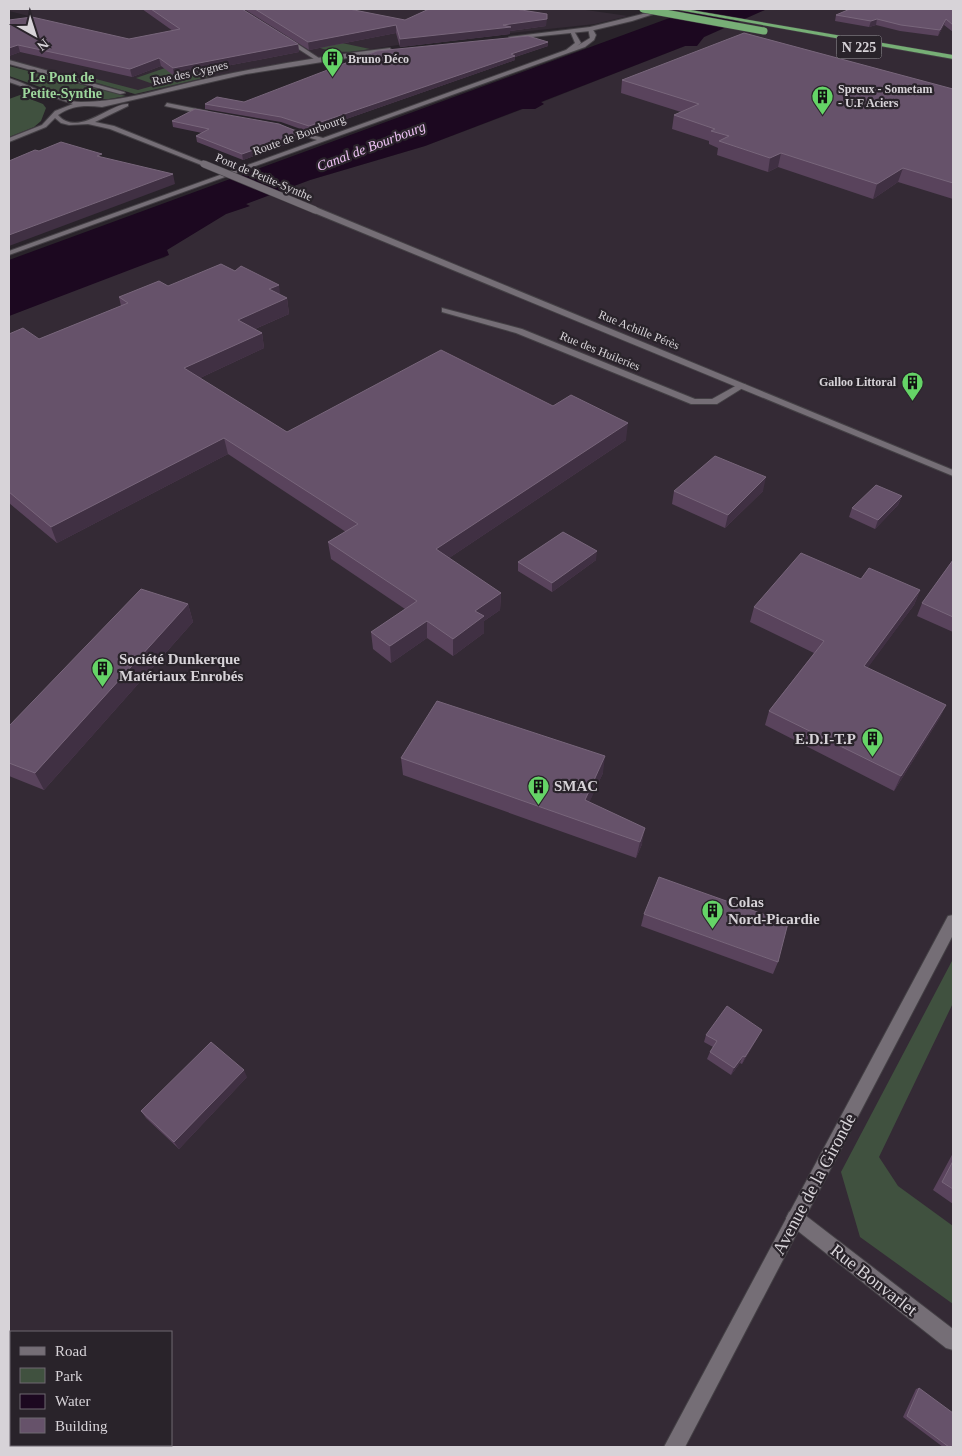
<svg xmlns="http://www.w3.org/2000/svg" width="962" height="1456" viewBox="0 0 962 1456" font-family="'Times New Roman',serif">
<rect width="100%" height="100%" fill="#29232a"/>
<path fill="#342a35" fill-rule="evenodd" d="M9,9H579L628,16L595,24L398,45L301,60L135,94L9,60V51L72,27L9,11Z
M767,9H953V1447H9V316L140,264L164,258L168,255L166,250L226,214L249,206L245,204L310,180L425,146L523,109H535L543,104L540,103L588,84L685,46H694L704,37ZM11,1332H171V1445H11Z"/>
<path fill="#40513f" d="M286,31L370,49C331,56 320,50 286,31Z
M178,56L212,76L135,94L87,80L92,78L138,90L156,85L136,78L165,68Z
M9,66L126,96L109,99H74L9,76Z
M20,95L43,104L46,108L41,121L34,127L9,137V99Z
M953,959V1003L879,1157L898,1186L953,1226V1304L860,1237L841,1172Z"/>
<path fill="#1c0820" d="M694,9H767L704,37L697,46H685L541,102L544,104L535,109H522L425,146L310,180L246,204L250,206L226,214L167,250L169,255L9,316V260Z"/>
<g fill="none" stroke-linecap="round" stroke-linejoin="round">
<defs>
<path id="street" d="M588,28H592L596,35L594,40L585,47L9,255V251L317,140L271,126V124L323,138L566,50L575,43L570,31H574L581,43L577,46L590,38Z
M283,37H287L322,60L317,61L283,39Z
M9,60L124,92L125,93L120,94L9,64Z
M167,103L207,111L210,113L207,115L165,106Z
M442,308L522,329L695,399H712L739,384H745L746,386L717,404H691L516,333L442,312Z
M795,1209L801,1212L953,1329V1350L946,1348L789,1224L786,1218L789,1212Z"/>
<path id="secondary" d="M663,9H669L632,21L590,31L512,39L509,37L590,27Z
M390,48L392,51L246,74L102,107C86,105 72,105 58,115C78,138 110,103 128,104V106L95,122L114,126L206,163V165L204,166L110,129L88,124L69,125L61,123L55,118L46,127L9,142V138L42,125L55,111L73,104L9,82V78C30,85 60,102 81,102C125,102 167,87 210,78C270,65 330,55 390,48Z
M312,208H318L953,470V476L312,212Z
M953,915V935L685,1447H664L948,916Z"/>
<path id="highway" d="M673,9H685L953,55V59Z"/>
</defs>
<use href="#street" stroke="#444045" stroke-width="2"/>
<use href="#secondary" stroke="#444045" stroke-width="2"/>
<use href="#highway" stroke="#444045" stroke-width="1"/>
<use href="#street" fill="#756e76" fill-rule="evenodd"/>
<use href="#secondary" fill="#756e76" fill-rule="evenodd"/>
<use href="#highway" fill="#77af76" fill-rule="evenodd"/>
<defs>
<path id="secondary-bridge" d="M204,164L315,210"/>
<path id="highway-bridge" d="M643,9L764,31"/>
</defs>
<use href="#secondary-bridge" stroke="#444045" stroke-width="8" stroke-linecap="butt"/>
<use href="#highway-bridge" stroke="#444045" stroke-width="8" stroke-linecap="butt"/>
<use href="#secondary-bridge" stroke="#756e76" stroke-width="7"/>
<use href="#highway-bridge" stroke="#77af76" stroke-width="7"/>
</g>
<path fill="#59435c" d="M142,9H242L298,44L299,52L174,76L161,66L132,77L20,52L9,56V20L129,39L173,31Z
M244,9H324L405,20L546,26L510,31V34L400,47L396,33L309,50Z
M953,9V32L944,25L938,36L900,31L876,25L869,27L835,21L836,15Z
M548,42V46L515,57V60L309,132L281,122L205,109V104L244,102Z
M622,80L953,89V199L898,182L873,199L778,167L768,172L717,155L718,148L709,144V141L672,129L674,115L681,112L621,93Z
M172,121L301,133L302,139L243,160L197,142L196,136L202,133L173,127Z
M168,286L280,295L287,298L289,314L255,329L262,333L264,348L200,378L287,432L553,406L626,440L449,558L501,593L500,610L484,621V633L453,656L427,638L391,663L373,649L371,632L405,609L331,559L328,542L346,532L228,454L57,543L9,503V334L39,339L121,306L119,297Z
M674,491H763L725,528L672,504Z
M902,496L898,505L875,529L849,517L852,508Z
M596,560L552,592L518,571V562Z
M953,560V632L917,616L922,603Z
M861,579L920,590L914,605L867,668L946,705L939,719L894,791L765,725L769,711L814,653L750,622L754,607Z
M188,604L193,622L44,790L9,776V726Z
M401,758L603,773L589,802L642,844L636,858L403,775Z
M644,914L778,962L773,974L641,926Z
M706,1035L758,1037L742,1064L740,1063L731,1075L707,1059L710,1052L713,1047L704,1042Z
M247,1077L179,1149L146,1118L141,1111Z
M953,1153V1204L933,1190Z
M919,1388L953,1447H943L903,1417L916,1389Z"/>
<path fill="#403043" d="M547,19L546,26L510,31V34L400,47V39Z
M877,19L876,25L869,27L871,21Z
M946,19L944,25L938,36L940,30Z
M396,25V33L309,50L308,42Z
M548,42V46L515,57V60L309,132V126L511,54Z
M298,44L299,52L174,76L173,68Z
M18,45L20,52L9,56V48Z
M159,58L161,66L132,77L130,69Z
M301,133L302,139L243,160L242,154Z
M781,153L778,167L768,172L770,158Z
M903,168L898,182L873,199L877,184Z
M173,174L175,184L9,246V235Z
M279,285L281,301L287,298L289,314L241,335L238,320L269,289Z
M262,333L264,348L187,384L184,368Z
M628,423L626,440L437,566L436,549Z
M224,438L228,454L57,543L51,527Z
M766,477L763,491L725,528L728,515Z
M902,496L898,505L875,529L878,520Z
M597,551L596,560L552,592V583Z
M920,590L914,605L858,681L864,666Z
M501,593L500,610L484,621V633L453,656V639L475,611Z
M188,604L193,622L44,790L35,773Z
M427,621V638L391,663L390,646Z
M946,705L939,719L894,791L901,776Z
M605,756L603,773L583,816L585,800Z
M645,828L642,844L636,858L640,842Z
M762,1030L758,1037L742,1064L745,1057Z
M743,1056L740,1063L731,1075L734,1068Z
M244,1070L247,1077L179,1149L174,1142Z
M63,1445H71L73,1447H65Z"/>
<path fill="#66526a" stroke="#78667b" d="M151,9H242L298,44L173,68L159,58L130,69L18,45L9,48V20L32,17L129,39L180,29Z
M255,9H349L405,20L429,9H515L547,14V19L503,25L511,27L400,39L396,25L308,42Z
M850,9H953V25L946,19L940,30L901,25L877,19L871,21L836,15Z
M744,33L953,89V183L903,168L877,184L781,153L770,158L719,141L729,136L711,131L715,129L674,115L699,104L622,80Z
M528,36L548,42L511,54L515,56L309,126L281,117L205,104L217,97L244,102L377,51Z
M195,109L279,124L301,133L242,154L196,136L209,129L172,121Z
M61,142L102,154L97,156L173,174L9,235V161L35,150L39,151Z
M221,264L235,271L241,266L279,285L269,289L287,298L238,320L262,333L184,368L287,432L441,350L553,406L571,395L628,423L436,549L501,593L475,611L484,616L453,639L427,621L390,646L371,632L417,601L328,542L358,524L224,438L51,527L9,492V334L23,328L39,339L128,303L119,297L159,281L168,286Z
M715,456L766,477L728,515L674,491Z
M876,485L902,496L878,520L852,508Z
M563,532L597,551L552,583L518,562Z
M801,553L861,579L869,568L920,590L864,666L946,705L901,776L769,711L824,641L754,607Z
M953,560V617L922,603Z
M141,589L188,604L35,773L9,763V726Z
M437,701L605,756L585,800L645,828L640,842L401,758Z
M659,877L788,923L778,962L644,914Z
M727,1006L762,1030L745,1057L743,1056L734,1068L710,1052L717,1041L706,1035Z
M211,1042L244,1070L174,1142L141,1111Z
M953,1161V1189L942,1182Z
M9,1382L11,1384V1445H63L65,1447H9Z
M919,1388L953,1413V1447H949L907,1416Z"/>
<defs>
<symbol id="building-pin" viewBox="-11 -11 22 30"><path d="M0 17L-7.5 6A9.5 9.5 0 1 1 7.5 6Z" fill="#65d467" stroke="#29232a"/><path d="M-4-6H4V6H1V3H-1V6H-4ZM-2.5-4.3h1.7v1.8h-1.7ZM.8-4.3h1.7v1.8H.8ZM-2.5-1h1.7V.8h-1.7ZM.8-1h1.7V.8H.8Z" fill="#111"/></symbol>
</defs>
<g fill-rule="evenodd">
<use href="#building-pin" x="320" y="46" width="25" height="34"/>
<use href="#building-pin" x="810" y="84" width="25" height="34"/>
<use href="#building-pin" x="900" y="370" width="25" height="34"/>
<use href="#building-pin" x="90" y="656" width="25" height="34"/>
<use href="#building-pin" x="860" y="726" width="25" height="34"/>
<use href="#building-pin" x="526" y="774" width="25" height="34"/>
<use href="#building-pin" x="700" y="898" width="25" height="34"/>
</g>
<g text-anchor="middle" stroke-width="4.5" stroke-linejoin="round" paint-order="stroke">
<g font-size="12" font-weight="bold" fill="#d7d3d8" stroke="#29232a" text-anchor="start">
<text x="348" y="63">Bruno Déco</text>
<text x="838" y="93">Spreux - Sometam<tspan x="838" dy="14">- U.F Aciers</tspan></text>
<text x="896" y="386" text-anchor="end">Galloo Littoral</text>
</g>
<g font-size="12" fill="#d7d3d8" stroke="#29232a">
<text transform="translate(190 73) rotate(-13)" y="4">Rue des Cygnes</text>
<text transform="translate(299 135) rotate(-20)" y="4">Route de Bourbourg</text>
<text transform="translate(264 177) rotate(23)" y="4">Pont de Petite-Synthe</text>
<text transform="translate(639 330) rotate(22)" y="4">Rue Achille Pérès</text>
<text transform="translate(600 351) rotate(22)" y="4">Rue des Huileries</text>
</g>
<rect fill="#29232a" stroke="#a39ea4" stroke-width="1" x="836.5" y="35.5" width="45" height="23" rx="4"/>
<g font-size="14" font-weight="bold" fill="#d7d3d8">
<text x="859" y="52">N 225</text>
</g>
<g font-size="14" font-weight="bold" fill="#9dd69c" stroke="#29232a">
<text x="62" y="82">Le Pont de<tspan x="62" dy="16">Petite-Synthe</tspan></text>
</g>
<g font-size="14" font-style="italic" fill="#edc1f4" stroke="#29232a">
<text transform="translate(371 146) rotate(-21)" y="5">Canal de Bourbourg</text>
</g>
<g font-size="15" font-weight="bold" fill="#d7d3d8" stroke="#29232a" text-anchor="start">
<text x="119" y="664">Société Dunkerque<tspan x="119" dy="17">Matériaux Enrobés</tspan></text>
<text x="856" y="744" text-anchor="end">E.D.I-T.P</text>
<text x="554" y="791">SMAC</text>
<text x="728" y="907">Colas<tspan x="728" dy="17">Nord-Picardie</tspan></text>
</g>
<g font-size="18" fill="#d7d3d8" stroke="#29232a">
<text transform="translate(814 1184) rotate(-62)" y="6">Avenue de la Gironde</text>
<text transform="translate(874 1280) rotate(38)" y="6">Rue Bonvarlet</text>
</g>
</g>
<rect width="962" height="1456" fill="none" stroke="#d7d3d8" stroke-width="20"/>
<rect x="10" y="1331" width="162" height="115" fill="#29232a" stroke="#6f6970"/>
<rect x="20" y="1347" width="25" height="8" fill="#756e76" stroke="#6f6970"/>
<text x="55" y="1356" font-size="15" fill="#d7d3d8">Road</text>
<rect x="20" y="1368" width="25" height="15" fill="#40513f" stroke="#6f6970"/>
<text x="55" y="1381" font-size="15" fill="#d7d3d8">Park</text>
<rect x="20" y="1394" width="25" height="15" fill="#1c0820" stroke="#6f6970"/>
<text x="55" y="1406" font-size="15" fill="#d7d3d8">Water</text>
<rect x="20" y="1418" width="25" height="15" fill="#66526a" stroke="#6f6970"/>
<text x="55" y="1431" font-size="15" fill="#d7d3d8">Building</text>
<g transform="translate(35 35) rotate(141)" stroke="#29232a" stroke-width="4" paint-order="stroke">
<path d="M0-4L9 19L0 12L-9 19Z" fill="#d7d3d8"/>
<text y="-8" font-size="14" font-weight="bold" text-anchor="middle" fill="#d7d3d8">N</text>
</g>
</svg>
